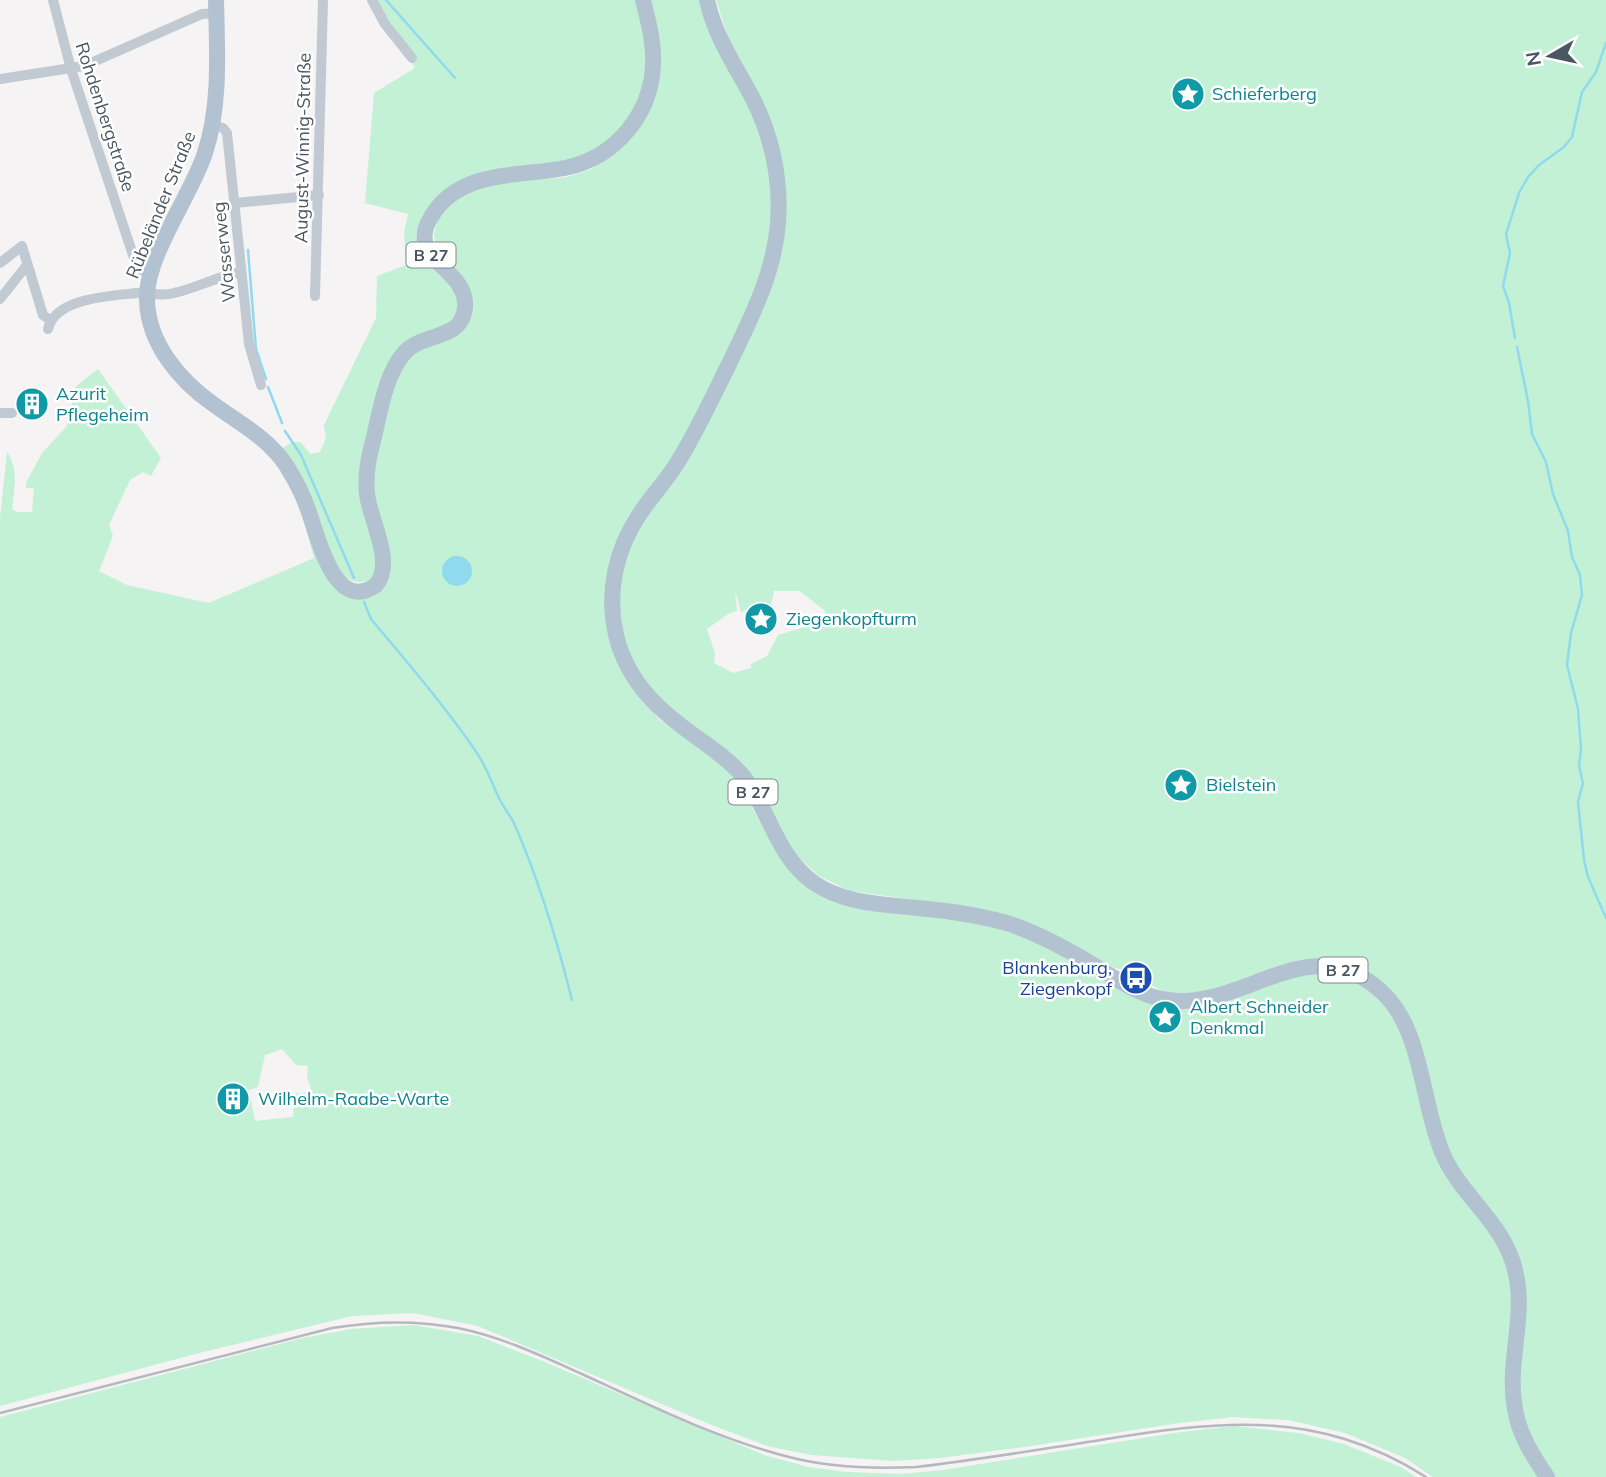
<svg xmlns="http://www.w3.org/2000/svg" width="1606" height="1477" viewBox="0 0 1606 1477" font-family="Mulish,sans-serif">
<rect width="100%" height="100%" fill="#f5f3f3"/>
<path fill="#c3f1d5" fill-rule="evenodd" d="M369,0H637L647,49L642,90L629,119L606,143L573,160L507,167L481,172L466,179L438,198L422,215L416,233L418,249L429,265L453,288L458,301L456,314L444,327L417,335L397,349L361,466L378,564L371,580C358,584 351,582 341,574L281,449L292,442H301L310,454L320,452L326,438L324,425L376,318L377,276L406,265L404,232L408,214L365,203L374,93L415,68Z
M649,0H701L755,116L769,163L772,227L757,291L688,432L613,550L605,595L621,671L629,684L659,719L719,761L735,777L778,855L793,874L934,916L989,926L1026,937L1152,1001L1312,972L1347,976L1377,993L1403,1033L1429,1133L1496,1237L1513,1285L1508,1363L1540,1477H1433L1405,1458L1345,1433L1288,1420L1233,1417L1179,1423L1024,1447L940,1458L894,1461L811,1455L767,1446L709,1424L478,1326L413,1313L352,1316L203,1352L0,1406V518L7,452C19,468 14,491 12,509L17,512H32L34,488H26V483L42,453L67,426L75,387L98,369L161,458L151,476L143,472L130,480L109,525L113,536L99,571L127,585L209,603L314,558L303,518L305,517C314,544 318,580 345,595L381,588L373,502L372,469L396,378L406,358L424,347L445,342L461,332L470,291L461,276L435,245L434,233L438,219L460,197L486,185L567,177L592,169L614,153L645,117ZM282,1049L296,1065L308,1066L307,1077L312,1092L295,1094L293,1117L255,1121L249,1090L258,1087L265,1055Z
M716,0H1606V1477H1553L1533,1443L1521,1407L1517,1252L1500,1222L1456,1168L1386,987L1366,972L1327,960L1314,959L1298,961L1209,991L1196,994L1166,993L1127,972L937,903L850,891L819,876L794,853L761,793L657,697L634,664L624,638L619,609L620,580L633,539L762,311C776,278 782,247 785,211ZM735,590L741,612L755,606H771L774,591H800L825,611L826,624L808,626L778,635L767,656L751,664V668L733,673L714,663L715,653L707,629L728,614L737,611Z
M413,1325L478,1336L545,1362L764,1455L808,1467L847,1472L902,1474L943,1470L1181,1432L1234,1426L1299,1433L1344,1444L1401,1467L1416,1477H0V1417L303,1338L351,1329Z"/>
<path fill="#90daee" d="M442 571a15 15 0 1 1 30 0a15 15 0 1 1-30 0Z"/>
<g fill="none" stroke-linecap="round" stroke-linejoin="round">
<path stroke="#90daee" stroke-width="2.5" d="M386,0L455,78
M248,250L256,349L266,379
M1515,338L1509,303L1503,286L1510,253L1506,234L1519,193L1528,177L1539,165L1564,147L1572,137L1582,92L1596,72L1606,43
M1517,347L1528,401L1532,434L1546,462L1553,494L1568,531L1572,557L1580,575L1582,595L1571,633L1567,665L1578,709L1581,749L1579,766L1583,783L1578,802L1584,860L1588,877L1606,918
M268,387L282,423
M285,431L301,455L354,578
M364,602L371,619C407,662 445,706 477,753C486,766 491,781 498,796C502,805 509,814 514,823C539,880 557,940 572,1000"/>
<path stroke="#c1cad2" stroke-width="10" d="M53,0L71,69L136,264L139,269L151,274
M372,0L385,24L412,58
M0,79L84,66L202,14L217,13
M212,125L223,128L227,133L249,344L261,385
M235,203L319,195
M0,263L22,246L43,315L50,320
M315,296L323,0
M0,299L27,265
M48,329C55,298 110,296 137,293C149,292 161,297 174,293C197,288 218,276 241,272
M0,413H12"/>
<path stroke="#b3c2d1" stroke-width="16" d="M216,0C217,50 221,104 205,153C191,196 145,257 147,300C148,343 179,380 213,404C239,423 267,437 286,465C294,478 302,492 307,507C317,531 333,616 376,585C395,563 370,520 367,494C365,476 368,459 373,441C380,413 385,374 405,352C424,332 461,341 465,308C469,268 404,260 431,217C460,169 518,177 565,168C615,158 652,114 653,63C654,41 648,21 643,0
M707,0C715,37 735,65 752,97C772,136 781,179 778,223C774,274 751,318 729,364C713,396 698,429 679,460C668,479 653,494 641,512C616,548 606,592 616,635C628,685 662,713 702,741C717,752 731,762 743,776C770,811 776,856 814,883C845,904 881,904 918,908C950,911 982,915 1013,925C1041,935 1065,948 1090,963C1115,978 1139,996 1168,1000C1244,1011 1310,925 1382,992C1423,1030 1421,1102 1442,1152C1460,1196 1504,1222 1515,1270C1527,1316 1506,1363 1515,1409C1519,1435 1533,1456 1547,1477"/>
<path stroke="#b5b8bd" stroke-width="2.5" d="M0,1413L332,1328C374,1321 416,1320 458,1328C502,1337 542,1356 582,1374C649,1405 718,1439 789,1457C831,1468 873,1469 916,1467C976,1460 1036,1450 1095,1441C1217,1421 1315,1407 1426,1477"/>
</g>
<defs>
<symbol id="sight-disc" viewBox="-11 -11 22 22"><circle r="9.5" fill="#0f9aa8" stroke="#fff"/><path d="M0-6L1.8-2.2L6-1.7L2.9 1.2L3.7 5.4L0 3.3L-3.7 5.4L-2.9 1.2L-6-1.7L-1.8-2.2Z" fill="#fff"/></symbol>
<symbol id="building-disc" viewBox="-11 -11 22 22"><circle r="9.5" fill="#0f9aa8" stroke="#fff"/><path d="M-4-6H4V6H1V3H-1V6H-4ZM-2.5-4.3h1.7v1.8h-1.7ZM.8-4.3h1.7v1.8H.8ZM-2.5-1h1.7V.8h-1.7ZM.8-1h1.7V.8H.8Z" fill="#fff"/></symbol>
<symbol id="bus-disc" viewBox="-11 -11 22 22"><circle r="9.5" fill="#1a4fb4" stroke="#fff"/><path d="M-5-6H5V4H4V6H2V4H-2V6H-4V4H-5ZM-3.5-4V0h7V-4ZM-3.5 1.2v1.5H-2V1.2ZM2 1.2v1.5H3.5V1.2Z" fill="#fff"/></symbol>
</defs>
<g fill-rule="evenodd">
<use href="#sight-disc" x="1169" y="75" width="38" height="38"/>
<use href="#building-disc" x="13" y="385" width="38" height="38"/>
<use href="#sight-disc" x="742" y="600" width="38" height="38"/>
<use href="#sight-disc" x="1162" y="766" width="38" height="38"/>
<use href="#bus-disc" x="1117" y="959" width="38" height="38"/>
<use href="#sight-disc" x="1146" y="998" width="38" height="38"/>
<use href="#building-disc" x="214" y="1080" width="38" height="38"/>
</g>
<g text-anchor="middle" stroke-width="5" stroke-linejoin="round" paint-order="stroke">
<g fill="#fff" stroke="#808990" stroke-width="2">
<rect x="406.5" y="242.5" width="49" height="25" rx="5"/>
<rect x="728.5" y="779.5" width="49" height="25" rx="5"/>
<rect x="1318.5" y="957.5" width="49" height="25" rx="5"/>
</g>
<g font-size="16" font-weight="bold" fill="#4a5661">
<text x="431" y="261">B 27</text>
<text x="753" y="798">B 27</text>
<text x="1343" y="976">B 27</text>
</g>
<g font-size="18" fill="#0d838f" stroke="#fff" text-anchor="start">
<text x="1212" y="100">Schieferberg</text>
<text x="56" y="400">Azurit<tspan x="56" dy="21">Pflegeheim</tspan></text>
<text x="786" y="625">Ziegenkopfturm</text>
<text x="1206" y="791">Bielstein</text>
<text x="1190" y="1013">Albert Schneider<tspan x="1190" dy="21">Denkmal</tspan></text>
<text x="258" y="1105">Wilhelm-Raabe-Warte</text>
</g>
<g font-size="18" fill="#4a5661" stroke="#fff">
<text transform="translate(105 117) rotate(72)" y="6">Rohdenbergstraße</text>
<text transform="translate(303 148) rotate(-89)" y="6">August-Winnig-Straße</text>
<text transform="translate(161 205) rotate(-68)" y="6">Rübeländer Straße</text>
<text transform="translate(224 252) rotate(-96)" y="6">Wasserweg</text>
</g>
<g font-size="18" fill="#164399" stroke="#fff" text-anchor="end">
<text x="1112" y="974">Blankenburg,<tspan x="1112" dy="21">Ziegenkopf</tspan></text>
</g>
</g>
<g transform="translate(1550 56) rotate(261)" stroke="#ffffff" stroke-width="5" paint-order="stroke">
<path d="M0-5L12 26L0 18L-12 26Z" fill="#4a5661"/>
<text y="-10" font-size="19" font-weight="bold" text-anchor="middle" fill="#4a5661">N</text>
</g>
</svg>
